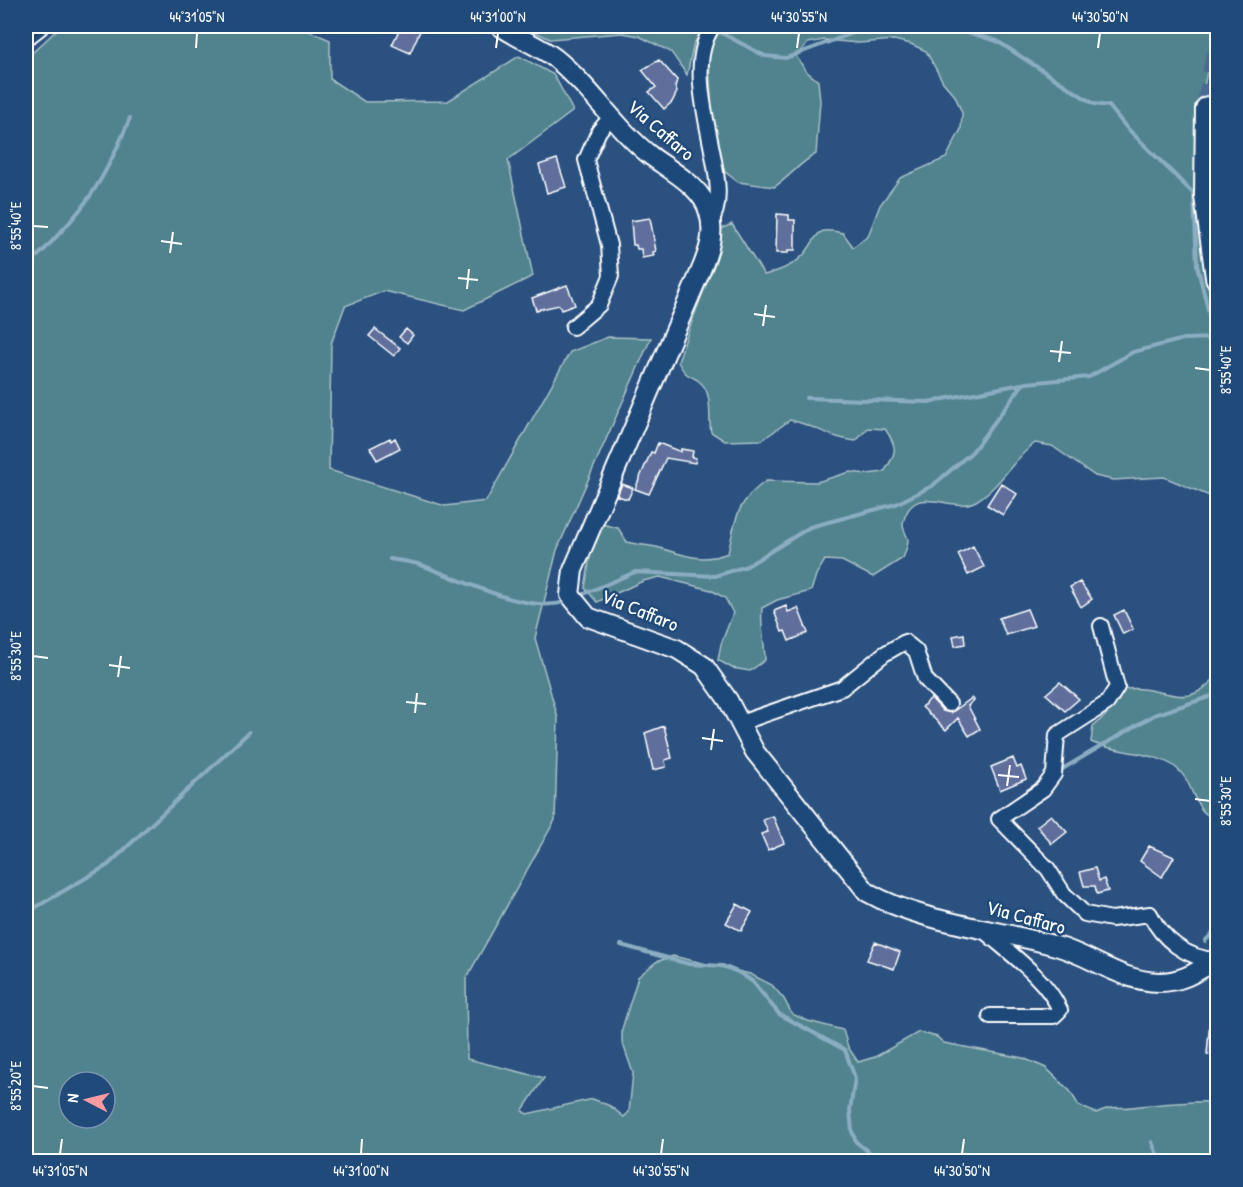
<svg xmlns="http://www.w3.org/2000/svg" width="1243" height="1187" viewBox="0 0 1243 1187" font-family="'Patrick Hand',sans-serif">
<rect width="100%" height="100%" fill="#2b5180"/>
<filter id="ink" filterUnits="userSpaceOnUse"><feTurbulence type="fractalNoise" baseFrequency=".0167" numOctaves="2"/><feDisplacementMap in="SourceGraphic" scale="12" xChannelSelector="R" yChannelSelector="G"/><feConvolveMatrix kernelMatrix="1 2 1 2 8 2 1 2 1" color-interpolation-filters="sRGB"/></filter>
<g filter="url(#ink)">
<path fill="#51838e" stroke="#a8c1c6" stroke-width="1.5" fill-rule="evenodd" d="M61,26H134L165,31L203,26H297L330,40V79L365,102L448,101L519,56L554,75L573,111L508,160L533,276L464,310L384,291L345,306L331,344L329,470L445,506L486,501L570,352L608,337L651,338L557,550L535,638L558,718L555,820L466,979L467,1059L544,1078L522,1111L527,1114L593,1099L610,1106L624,1117L629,1112L633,1073L622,1041V1029L638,977L656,962L673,956L750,974L772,985L784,999L792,1014L808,1021L843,1030L848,1047L858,1062L875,1057L919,1032L937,1037L944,1043L1023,1058L1046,1068L1070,1091L1079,1106L1096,1113C1116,1104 1114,1109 1132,1107C1161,1104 1188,1101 1217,1102V1161H26V54L32,53ZM69,1082H105V1118H69Z
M522,26H706L694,43L687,75L671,52L639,36L622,33L550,39Z
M724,26H1216L1204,87L1197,144V207L1204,270L1217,319V497H1212L1164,477L1113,480L1095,476L1052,446L1035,443C1013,459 1000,487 976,501C950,515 914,479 903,523C902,529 907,534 908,540C908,546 905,553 903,558L873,577L842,561L825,560L816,575L811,591L777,600L762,608C760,626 765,642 765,660L750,671L732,668L718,660L721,644L733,613L725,598L711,590L660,577L643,581L597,602L585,588L593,539L602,524L618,528L627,542C638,545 650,545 660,548C686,556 702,563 728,553C736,519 735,503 766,481L817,482L850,472L867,474L884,472C897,453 898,447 885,429L868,428L856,441C832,439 814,425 790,420L762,440L725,441L711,432C708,418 713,396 702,384C692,373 689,382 678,362C691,317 714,275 721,229L732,224L764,275C780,271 796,265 806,252C820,233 815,227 843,233L853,247L868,236L880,205L900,178L946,158L961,129L962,113L955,96L943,82L926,51L911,44L894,40L859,43L824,40L808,43L796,56L806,71L818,81L820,101L816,154C799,163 790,177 774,187L738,182L724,171L712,113L708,44Z
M1217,675V821C1212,818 1205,814 1202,810C1191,796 1191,779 1175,767C1156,752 1116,753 1091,742L1093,726L1105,716L1125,689C1165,684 1186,715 1217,675Z"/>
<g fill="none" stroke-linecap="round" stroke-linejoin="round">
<path stroke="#8badc1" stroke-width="4" d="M884,26L893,30L936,28L970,33L997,41L1094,104L1109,106L1126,127L1194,194L1197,265L1215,338
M714,29L765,56L786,58L872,26
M26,263C39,257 47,247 57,236C94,198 110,166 130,118
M806,398L928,402L1027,383L1089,377L1133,352L1184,339L1218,338
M390,559C400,561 412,562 421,565C458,578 529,616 567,601
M577,597L635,572L715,576L747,566L810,527L896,504L932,486L972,452L1023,384
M1059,771L1154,715L1218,694
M26,913L108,865L249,732
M1205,941L1216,930L1218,923
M621,945L689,964L723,966L740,973L753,982L779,1014L845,1050L855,1078L850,1110L852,1131L856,1142L882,1162
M1152,1142L1160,1162"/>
</g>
<path fill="#5e6e9b" stroke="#fff" stroke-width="1.5" d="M401,26L420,31L410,53L392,45Z
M659,60L677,80L675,87L677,92L672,102L664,109L649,92L656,87L642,70Z
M557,159L566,187L547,193L539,165Z
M777,214L789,215V220H795V250H788V253H776Z
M650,218L656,251L653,252L654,256L642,258L641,249H637L636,245H633L631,221Z
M567,285L575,305L561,310L559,305L536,310L532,298Z
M375,329L400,348L394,356L369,336Z
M406,329L413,335L407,343L399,337Z
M390,438L391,441L395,438L400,448L377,460L370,448Z
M658,443L681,452V449L693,451L692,457L696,458L695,463L666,458L649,494L635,489L651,452L654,453Z
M1001,483L1017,494L1003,515L987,505Z
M622,484L633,488L628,499L617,496Z
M973,546L984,567L968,575L958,554Z
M1080,582L1092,599L1081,607L1070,587Z
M786,606L788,612L798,608L808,633L789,641L785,631L782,632L774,611Z
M1027,609L1034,626L1006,635L999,618Z
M1124,610L1133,629L1123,634L1114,615Z
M964,634L965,644L955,646L953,636Z
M1060,682L1079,699L1065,711L1046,694Z
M931,698L943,711L951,713L972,698L974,700L968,706L980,729L969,736L958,718L946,730L922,707Z
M664,726L672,758L665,760L666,767L653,770L645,733Z
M1013,758L1017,768L1021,766L1026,779L1000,790L991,767Z
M1051,815L1067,832L1052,844L1037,826Z
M773,816L784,843L768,850L761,834L768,832L763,820Z
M1149,846L1174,857L1162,877L1140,861Z
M1095,868L1099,881L1104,879L1108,891L1097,894L1095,886H1084L1080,872Z
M737,904L752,912L741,931L726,923Z
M875,942L900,952L894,969L867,960Z
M1210,1020L1218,1021V1056L1207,1054Z"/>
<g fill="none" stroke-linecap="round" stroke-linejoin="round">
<path stroke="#4b6b93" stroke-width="24" stroke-dasharray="24 12" stroke-linecap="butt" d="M1208,109L1218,54"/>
<defs>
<path id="street" d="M710,222C739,186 675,80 713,26
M573,327L599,305L611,276L609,245L586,160L599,131L611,117
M1101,626L1117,687L1107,703L1057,735L1054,774L1043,789L999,819L1048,869L1064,894L1085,914L1112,919L1150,914C1162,939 1187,959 1216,960
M740,723L842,688L884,654L905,642L916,651L925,679L949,704
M982,929C1009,953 1045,977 1060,1010L1054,1016H990"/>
<path id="secondary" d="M500,26C517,38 537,45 555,58C591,87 615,128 651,156C671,171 703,187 709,213C715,233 709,251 701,270L573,570L570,595L588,617L677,649L704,666L728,700L755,752L867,892C923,924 994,928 1056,946C1092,956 1120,981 1159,982C1183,982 1198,971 1218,959
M26,36L39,26"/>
<path id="highway" d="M1208,109L1207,196L1218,277"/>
</defs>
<use href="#street" stroke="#fff" stroke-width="18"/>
<use href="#secondary" stroke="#fff" stroke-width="22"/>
<use href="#highway" stroke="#fff" stroke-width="28"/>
<use href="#street" stroke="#1f4a7a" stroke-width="14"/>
<use href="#secondary" stroke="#1f4a7a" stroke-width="18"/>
<use href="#highway" stroke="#1f4a7a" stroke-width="24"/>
</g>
</g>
<path fill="none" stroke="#fff" stroke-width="2" d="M196,48L197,33M496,48L498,33M797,48L799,33M1098,48L1100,33M33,226L48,227M161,241L182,244M170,253L173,232M458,278L478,280M467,289L469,269M754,314L775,317M763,326L766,305M1050,351L1071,353M1059,362L1062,341M1195,368L1210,370M33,656L48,658M109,665L130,668M118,677L121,656M406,702L426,704M415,713L417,693M702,738L723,741M711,750L714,729M998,775L1019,777M1007,786L1010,765M1195,799L1210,801M33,1086L48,1088M60,1154L62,1139M361,1154L362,1139M661,1154L663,1139M962,1154L964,1139"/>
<g text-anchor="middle" stroke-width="5" stroke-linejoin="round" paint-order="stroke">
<g font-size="20" fill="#fff" stroke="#1f4a7a">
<text transform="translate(661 130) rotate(41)" y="7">Via Caffaro</text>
<text transform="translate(640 610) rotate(22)" y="7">Via Caffaro</text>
<text transform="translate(1026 917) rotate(15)" y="7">Via Caffaro</text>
</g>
</g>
<rect width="1243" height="1187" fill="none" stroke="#1f4a7a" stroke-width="66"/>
<g transform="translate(87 1100) rotate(277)"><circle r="28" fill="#1f4a7a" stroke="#7992af" stroke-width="1.5"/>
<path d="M0-4.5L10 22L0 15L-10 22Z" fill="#ff9aa2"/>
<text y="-9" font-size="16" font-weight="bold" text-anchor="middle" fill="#ffffff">N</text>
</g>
<rect x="33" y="33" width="1177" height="1121" fill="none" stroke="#fff" stroke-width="2"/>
<g font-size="15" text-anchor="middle" fill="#fff">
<text x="197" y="22">44°31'05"N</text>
<text x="498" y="22">44°31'00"N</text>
<text x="799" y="22">44°30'55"N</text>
<text x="1100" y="22">44°30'50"N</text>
<text transform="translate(16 226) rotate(-90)" y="5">8°55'40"E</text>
<text transform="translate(1226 370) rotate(-90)" y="5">8°55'40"E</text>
<text transform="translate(16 656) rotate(-90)" y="5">8°55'30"E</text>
<text transform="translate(1226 801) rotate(-90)" y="5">8°55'30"E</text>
<text transform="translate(16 1086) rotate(-90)" y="5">8°55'20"E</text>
<text x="60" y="1176">44°31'05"N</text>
<text x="361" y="1176">44°31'00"N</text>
<text x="661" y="1176">44°30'55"N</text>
<text x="962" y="1176">44°30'50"N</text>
</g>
</svg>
